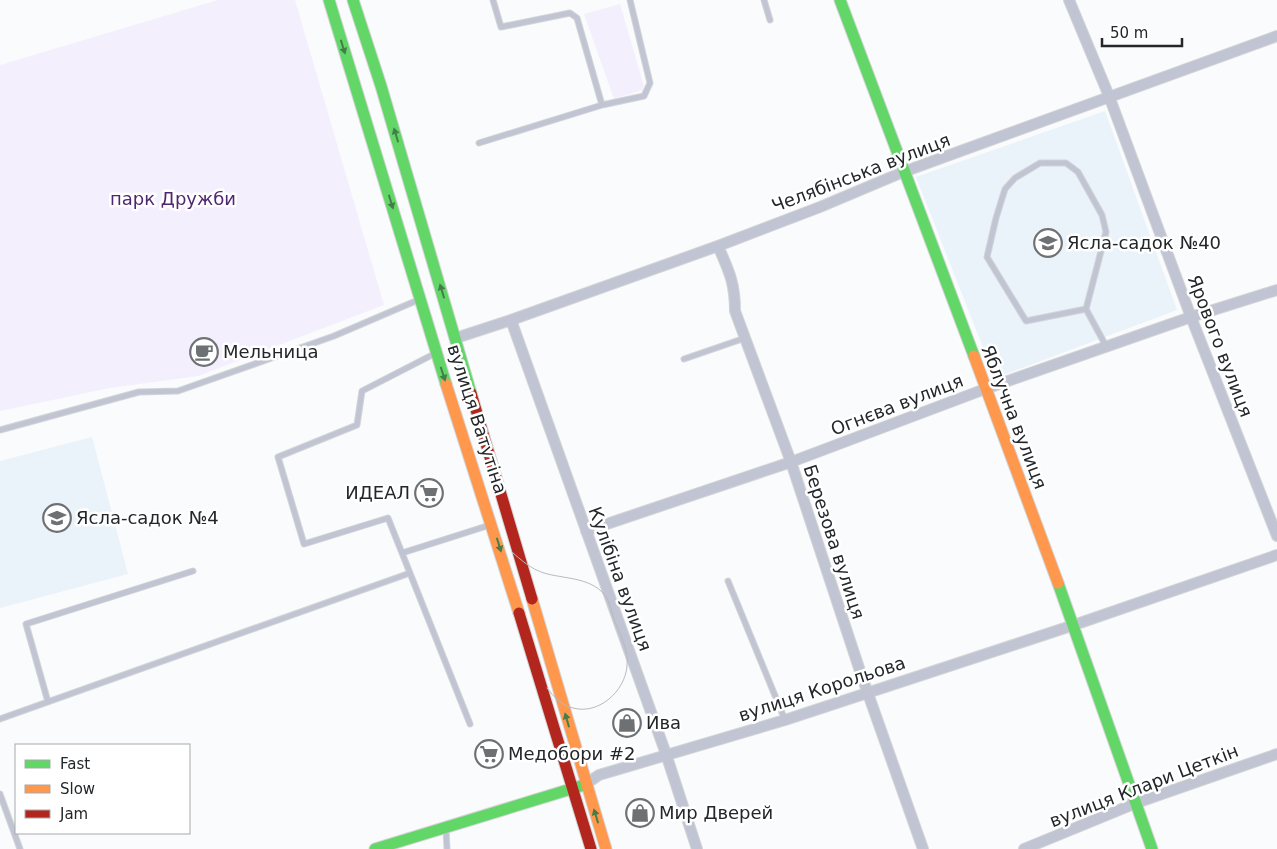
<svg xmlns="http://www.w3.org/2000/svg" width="1277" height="849" viewBox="0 0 1277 849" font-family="'DejaVu Sans',sans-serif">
<rect width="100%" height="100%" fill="#fafbfc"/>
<path fill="#eaf2fa" d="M1105,111L1177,310L995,378L916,177Z
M92,437L128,574L0,608V461Z"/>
<path fill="#f4effd" d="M218,0H295L384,305L198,376L110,388L0,411V65Z
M620,4L644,86L642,90L614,99L584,14Z"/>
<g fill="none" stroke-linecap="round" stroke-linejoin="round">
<defs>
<path id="lane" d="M493,0L501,27L570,13L577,18L602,105
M764,0L770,20
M479,143L602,105L644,96L650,83L630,0
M1086,309L1026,321L987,257L996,218L1005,189L1015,178L1040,163H1066L1078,172L1102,215L1106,232L1086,309L1106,346
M434,354L362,391L357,425L278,457L304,544L388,518L402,553L490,525
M684,359L745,338
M0,430L139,392L178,391L334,336L418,300
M402,553L470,724
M728,581L785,720
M48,702L26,624L193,571
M0,719L410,573
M0,794L20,849
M446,830L447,849"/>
<path id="street" d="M1069,0L1109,96L1191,317L1277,536
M718,246C729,271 735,283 735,311L791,462L860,671L923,849
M511,320L666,754L697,849
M456,338L511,320L718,246L820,207L903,172L1277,36
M586,531L791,462L985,389L1191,317L1277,290
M586,784L599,775L785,720L1074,625L1277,555
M1024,849L1136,803L1277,754"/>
<path id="fast" d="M329,0L446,384
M353,0L381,86L471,393
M840,0L974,356
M1058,583L1152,849
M375,849L584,785"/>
<path id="slow" d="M974,356L1058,583
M446,384L519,613
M532,599L606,849"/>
<path id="jam" d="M471,393L532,599
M519,613L591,849"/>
</defs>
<use href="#lane" stroke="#d3d5d6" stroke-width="7"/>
<use href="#street" stroke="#d3d5d6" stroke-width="12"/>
<use href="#fast" stroke="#d3d5d6" stroke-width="13"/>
<use href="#slow" stroke="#d3d5d6" stroke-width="13"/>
<use href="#jam" stroke="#d3d5d6" stroke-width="13"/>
<use href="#lane" stroke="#c1c4d2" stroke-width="5"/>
<use href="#street" stroke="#c1c4d2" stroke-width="10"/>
<use href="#fast" stroke="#63d668" stroke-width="11"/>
<use href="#slow" stroke="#ff974d" stroke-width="11"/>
<use href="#jam" stroke="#b3261e" stroke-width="11"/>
<path stroke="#b9bac0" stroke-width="1" d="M512,552C521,560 531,569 544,573C564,579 589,577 604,594C610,601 612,614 615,622C621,636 629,651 627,666C625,691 599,715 573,708C561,705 554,697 547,688"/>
</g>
<defs><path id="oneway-solid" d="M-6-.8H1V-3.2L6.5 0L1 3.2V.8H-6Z" transform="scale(1.25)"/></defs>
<g fill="#437e49">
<use href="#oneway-solid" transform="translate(343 47) rotate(73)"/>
<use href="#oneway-solid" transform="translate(396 135) rotate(-107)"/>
<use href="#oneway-solid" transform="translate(391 202) rotate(73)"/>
<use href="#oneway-solid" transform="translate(442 291) rotate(-107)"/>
<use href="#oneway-solid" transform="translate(443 374) rotate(72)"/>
<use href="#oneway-solid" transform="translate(499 545) rotate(73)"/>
<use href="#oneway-solid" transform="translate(567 720) rotate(-106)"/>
<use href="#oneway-solid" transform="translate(596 816) rotate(-107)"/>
</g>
<defs>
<symbol id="school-ring" viewBox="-11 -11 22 22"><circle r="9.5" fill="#fff" stroke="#6e7174" stroke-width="1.5"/><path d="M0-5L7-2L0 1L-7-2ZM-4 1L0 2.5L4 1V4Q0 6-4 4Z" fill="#6e7174"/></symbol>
<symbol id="cafe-ring" viewBox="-11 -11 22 22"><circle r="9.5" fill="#fff" stroke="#6e7174" stroke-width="1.5"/><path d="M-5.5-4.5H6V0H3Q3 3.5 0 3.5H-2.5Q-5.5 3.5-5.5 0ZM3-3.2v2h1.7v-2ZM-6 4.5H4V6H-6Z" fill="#6e7174"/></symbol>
<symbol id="supermarket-ring" viewBox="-11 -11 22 22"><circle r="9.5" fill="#fff" stroke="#6e7174" stroke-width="1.5"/><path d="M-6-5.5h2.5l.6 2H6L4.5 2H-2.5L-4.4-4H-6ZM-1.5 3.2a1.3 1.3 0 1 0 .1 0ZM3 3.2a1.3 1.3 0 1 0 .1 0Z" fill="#6e7174"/></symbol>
<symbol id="shop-ring" viewBox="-11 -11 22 22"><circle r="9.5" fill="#fff" stroke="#6e7174" stroke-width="1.5"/><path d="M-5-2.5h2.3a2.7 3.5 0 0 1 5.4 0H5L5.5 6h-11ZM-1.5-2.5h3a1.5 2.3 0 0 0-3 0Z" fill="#6e7174"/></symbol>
</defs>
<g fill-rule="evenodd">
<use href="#school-ring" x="1032" y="227" width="32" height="32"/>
<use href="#cafe-ring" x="188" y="336" width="32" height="32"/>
<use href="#supermarket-ring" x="413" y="477" width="32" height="32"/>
<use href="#school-ring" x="41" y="502" width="32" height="32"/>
<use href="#shop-ring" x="611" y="707" width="32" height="32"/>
<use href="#supermarket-ring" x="473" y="738" width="32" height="32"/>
<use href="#shop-ring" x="624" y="797" width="32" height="32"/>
</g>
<g text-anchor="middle" stroke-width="5" stroke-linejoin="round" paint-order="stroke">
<g font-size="18" fill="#23272a" stroke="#fff">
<text transform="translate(861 173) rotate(-21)" y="6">Челябінська вулиця</text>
<text transform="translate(1220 346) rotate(69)" y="6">Ярового вулиця</text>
<text transform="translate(897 405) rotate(-21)" y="6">Огнєва вулиця</text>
<text transform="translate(1014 417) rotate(69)" y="6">Яблучна вулиця</text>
<text transform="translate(477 419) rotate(72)" y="6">вулиця Ватутіна</text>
<text transform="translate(834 542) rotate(72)" y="6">Березова вулиця</text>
<text transform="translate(620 579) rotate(70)" y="6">Кулібіна вулиця</text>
<text transform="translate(822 689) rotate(-18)" y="6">вулиця Корольова</text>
<text transform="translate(1144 786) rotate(-21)" y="6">вулиця Клари Цеткін</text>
</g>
<g font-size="18" fill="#4f2770" stroke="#fff">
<text x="173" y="205">парк Дружби</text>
</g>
<g font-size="18" fill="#23272a" stroke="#fff" text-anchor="start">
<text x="1067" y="249">Ясла-садок №40</text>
<text x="223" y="358">Мельница</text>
<text x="410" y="499" text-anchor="end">ИДЕАЛ</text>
<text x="76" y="524">Ясла-садок №4</text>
<text x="646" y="729">Ива</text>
<text x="508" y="760">Медобори #2</text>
<text x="659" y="819">Мир Дверей</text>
</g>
</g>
<rect x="15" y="744" width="175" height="90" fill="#ffffff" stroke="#a7a9aa"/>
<rect x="25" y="760" width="25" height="8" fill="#63d668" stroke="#a7a9aa"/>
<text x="60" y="769" font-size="15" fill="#23272a">Fast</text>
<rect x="25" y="785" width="25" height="8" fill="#ff974d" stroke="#a7a9aa"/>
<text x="60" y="794" font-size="15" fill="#23272a">Slow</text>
<rect x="25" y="810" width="25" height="8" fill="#b3261e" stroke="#a7a9aa"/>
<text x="60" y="819" font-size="15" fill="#23272a">Jam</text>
<path d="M1102 38v8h80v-8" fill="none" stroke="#23272a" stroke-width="2.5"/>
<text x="1110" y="38" font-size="15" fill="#23272a" stroke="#ffffff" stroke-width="4" paint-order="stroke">50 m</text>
</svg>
